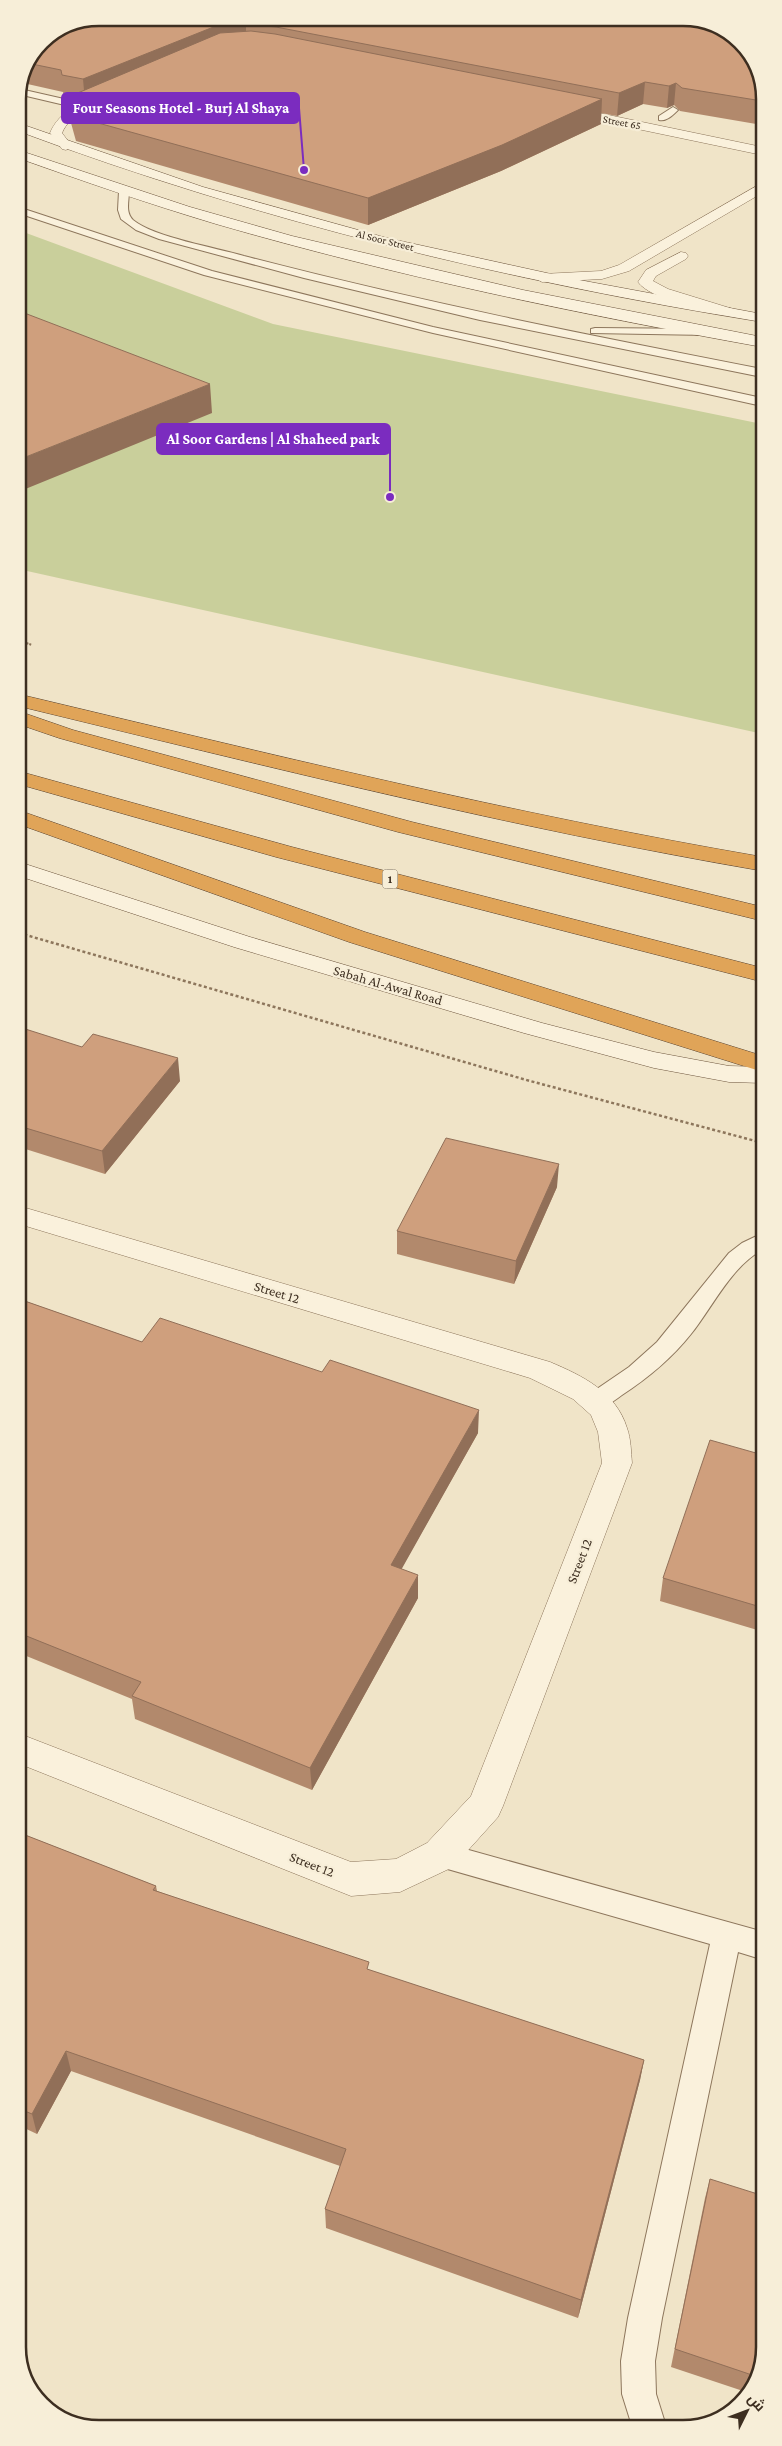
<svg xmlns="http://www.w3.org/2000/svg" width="782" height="2446" viewBox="0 0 782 2446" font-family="'Crimson Pro',Cairo,serif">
<rect width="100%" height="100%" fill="#f0e4c8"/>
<path fill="#c9cf9b" d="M18,230L273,324L762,424L763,734L18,569Z"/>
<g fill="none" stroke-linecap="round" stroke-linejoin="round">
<defs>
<path id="lane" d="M20,89L86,104L91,107L86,110L18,94Z
M673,107L678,110C673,115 666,122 659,120V116Z
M124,188L129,191C129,201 125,212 133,220C153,237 217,248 244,256C415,301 588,335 762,369V377L480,320L304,278L159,239L136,230L121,219L118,210L119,191Z
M18,207L212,271L433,327L762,398V406L433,333L204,275L18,213Z
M595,328L707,329L713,332L707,335L591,333V329Z
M763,1233V1249C730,1268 714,1305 691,1334C672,1358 648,1378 622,1395C611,1403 602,1411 588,1407L584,1401L588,1395L629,1367L657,1342L729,1253L742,1243Z
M440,1842L764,1932V1960L738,1952L662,2318L655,2361L656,2394L666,2426H632L622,2394L621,2361L628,2318L710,1944L430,1864L426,1855L430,1846Z"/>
<path id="street" d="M104,95L108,97L110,99L108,101C91,108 70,114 62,133L72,146L66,150L62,149L50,133C59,111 82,101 104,95Z
M565,106L762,147V155L561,113L559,110L561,107Z
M762,183V193L629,271L602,279L542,282L535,278L542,274L601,271L619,265Z
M681,252L686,253L688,256L686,259L656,276L653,281L668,289L733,309L735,312L733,315H723C702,309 650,299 638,282L646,270Z
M19,1206L550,1362C583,1376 616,1392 627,1428C631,1439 631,1452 632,1463L503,1806L498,1817L453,1867L400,1892L351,1896L20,1764V1734L351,1862L396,1859L427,1843L471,1796L602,1463L598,1432L591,1415L573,1399L530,1378L19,1224Z"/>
<path id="secondary" d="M18,123L203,187L387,238L574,279L762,314V322C508,281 259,221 18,131Z
M18,150L190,207L292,236L523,290L762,337V347C579,314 395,276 216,224C149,204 83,181 18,158Z
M19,862L250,937L542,1023L654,1052L729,1066L763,1067V1083L729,1082L654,1068L524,1033L234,947L19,876Z"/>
<path id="highway" d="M18,694C266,753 512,814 763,857V871C512,828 266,766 18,706Z
M18,711L73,730L412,822L763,907V921L398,832L59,738L18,724Z
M18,771L292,847L763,968V982L276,857L18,784Z
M18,810L365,932L763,1056V1072L349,942L18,824Z"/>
</defs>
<use href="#lane" stroke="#8d765c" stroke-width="2"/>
<use href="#street" stroke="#8d765c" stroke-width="1"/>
<use href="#secondary" stroke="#6f573f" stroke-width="1"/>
<use href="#highway" stroke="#5b4430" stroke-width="1"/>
<path stroke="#8d765c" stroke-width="2" stroke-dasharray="2 1" stroke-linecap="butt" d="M18,640L32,645"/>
<path stroke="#8d765c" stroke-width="2.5" stroke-dasharray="3 2.5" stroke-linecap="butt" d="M19,933L530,1081L763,1143"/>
<use href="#lane" fill="#faf1dc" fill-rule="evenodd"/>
<use href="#street" fill="#faf1dc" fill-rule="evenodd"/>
<use href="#secondary" fill="#faf1dc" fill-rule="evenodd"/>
<use href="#highway" fill="#e0a458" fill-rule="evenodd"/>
</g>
<path fill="#b2896c" d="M99,18H663L762,78V125L680,111L674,105L667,108L643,104L617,116L601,113V124L501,171L368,225L76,141L71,123L69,98L64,97L63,92L23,83L42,41Z
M19,1027L180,1081L105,1174L19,1147Z
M557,1187L514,1284L397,1254V1231Z
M19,1299L142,1342L478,1433L401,1569L418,1598L312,1790L135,1719L132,1699L19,1653Z
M763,1455L764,1632L660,1601L663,1578Z
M20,1833L156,1886L157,1891L369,1970L644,2060L640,2080L578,2318L326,2228L325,2209L340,2166L71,2071L37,2134L20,2126Z
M710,2179L764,2347L749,2393L671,2367L705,2198Z"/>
<path fill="#916f58" d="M236,18H288L246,24V35L85,102L83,79Z
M645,82L643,104L617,116L619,93Z
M676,83L674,105L667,108L669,86Z
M602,99L601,124L501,171L368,225V198Z
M210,384L212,413L18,492V460Z
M178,1058L180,1081L105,1174L102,1151Z
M559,1164L557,1187L514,1284L516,1261Z
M479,1410L478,1433L391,1588V1565Z
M418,1575V1598L312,1790L310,1768Z
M66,2051L71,2071L37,2134L32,2114Z
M644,2060L640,2080L578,2318L581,2300Z"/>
<path fill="#cf9f7d" stroke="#916f58" d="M99,18H236L83,79L62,75L61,70L32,64L42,41Z
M261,18H663L703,24L736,38L762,78V101L682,88L676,83L669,86L645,82L619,93L276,27L246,24Z
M251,31L275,34L602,99L502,145L368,198L73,116L69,98L73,95L220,33Z
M27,314L210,384L18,460V317Z
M19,1027L82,1047L93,1034L178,1058L102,1151L19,1126Z
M446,1138L559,1164L516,1261L397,1231Z
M19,1299L142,1342L160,1318L322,1372L330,1360L479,1410L391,1565L418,1575L310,1768L132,1696L141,1682L19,1633Z
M710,1440L763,1455L764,1608L663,1578Z
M20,1833L156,1886L153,1890L369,1962L367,1969L644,2060L581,2300L325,2209L346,2149L66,2051L32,2114L20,2109Z
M710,2179L764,2196V2347L755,2376L675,2349Z"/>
<g text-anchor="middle" stroke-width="4.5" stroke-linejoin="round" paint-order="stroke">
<g font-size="11" fill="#3d2e20" stroke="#f7eed8">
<text transform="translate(622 122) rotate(11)" y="4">Street 65</text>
<text transform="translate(385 240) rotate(14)" y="4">Al Soor Street</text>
</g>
<rect fill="#f7eed8" stroke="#756857" stroke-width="1" x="382.5" y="869.5" width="15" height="19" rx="4"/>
<g font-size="12" font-weight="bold" fill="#3d2e20">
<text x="390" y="883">1</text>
</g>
<g font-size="14" fill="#3d2e20" stroke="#f7eed8">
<text transform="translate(388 985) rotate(16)" y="5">Sabah Al-Awal Road</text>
<text transform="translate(277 1292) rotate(17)" y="5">Street 12</text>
<text transform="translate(579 1561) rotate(-69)" y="5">Street 12</text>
<text transform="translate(312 1864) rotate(21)" y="5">Street 12</text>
</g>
</g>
<path d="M0 0H782V2446H0ZM99 26H683A73 73 0 0 1 756 99V2347A73 73 0 0 1 683 2420H99A73 73 0 0 1 26 2347V99A73 73 0 0 1 99 26Z" fill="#f7eed8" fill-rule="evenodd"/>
<path fill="none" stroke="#3d2e20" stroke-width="2.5" d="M99 26H683A73 73 0 0 1 756 99V2347A73 73 0 0 1 683 2420H99A73 73 0 0 1 26 2347V99A73 73 0 0 1 99 26Z"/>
<path fill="none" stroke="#7b2cbf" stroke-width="2" d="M304 170L299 108M390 497L390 439"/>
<g fill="#7b2cbf" stroke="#f7eed8" stroke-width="2">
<circle cx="304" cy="170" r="5"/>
<circle cx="390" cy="497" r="5"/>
</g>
<g fill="#7b2cbf" stroke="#7b2cbf" stroke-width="2">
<rect x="62" y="93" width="237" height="30" rx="5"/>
<rect x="157" y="424" width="233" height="30" rx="5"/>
</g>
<g font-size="15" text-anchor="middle" font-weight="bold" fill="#fff">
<text x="181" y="113">Four Seasons Hotel - Burj Al Shaya</text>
<text x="273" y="444">Al Soor Gardens | Al Shaheed park</text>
</g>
<g transform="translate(747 2411) rotate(48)" stroke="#f7eed8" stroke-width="4" paint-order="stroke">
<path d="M0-4L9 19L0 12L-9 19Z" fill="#3d2e20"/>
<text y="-8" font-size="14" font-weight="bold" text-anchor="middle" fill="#3d2e20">ش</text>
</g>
</svg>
